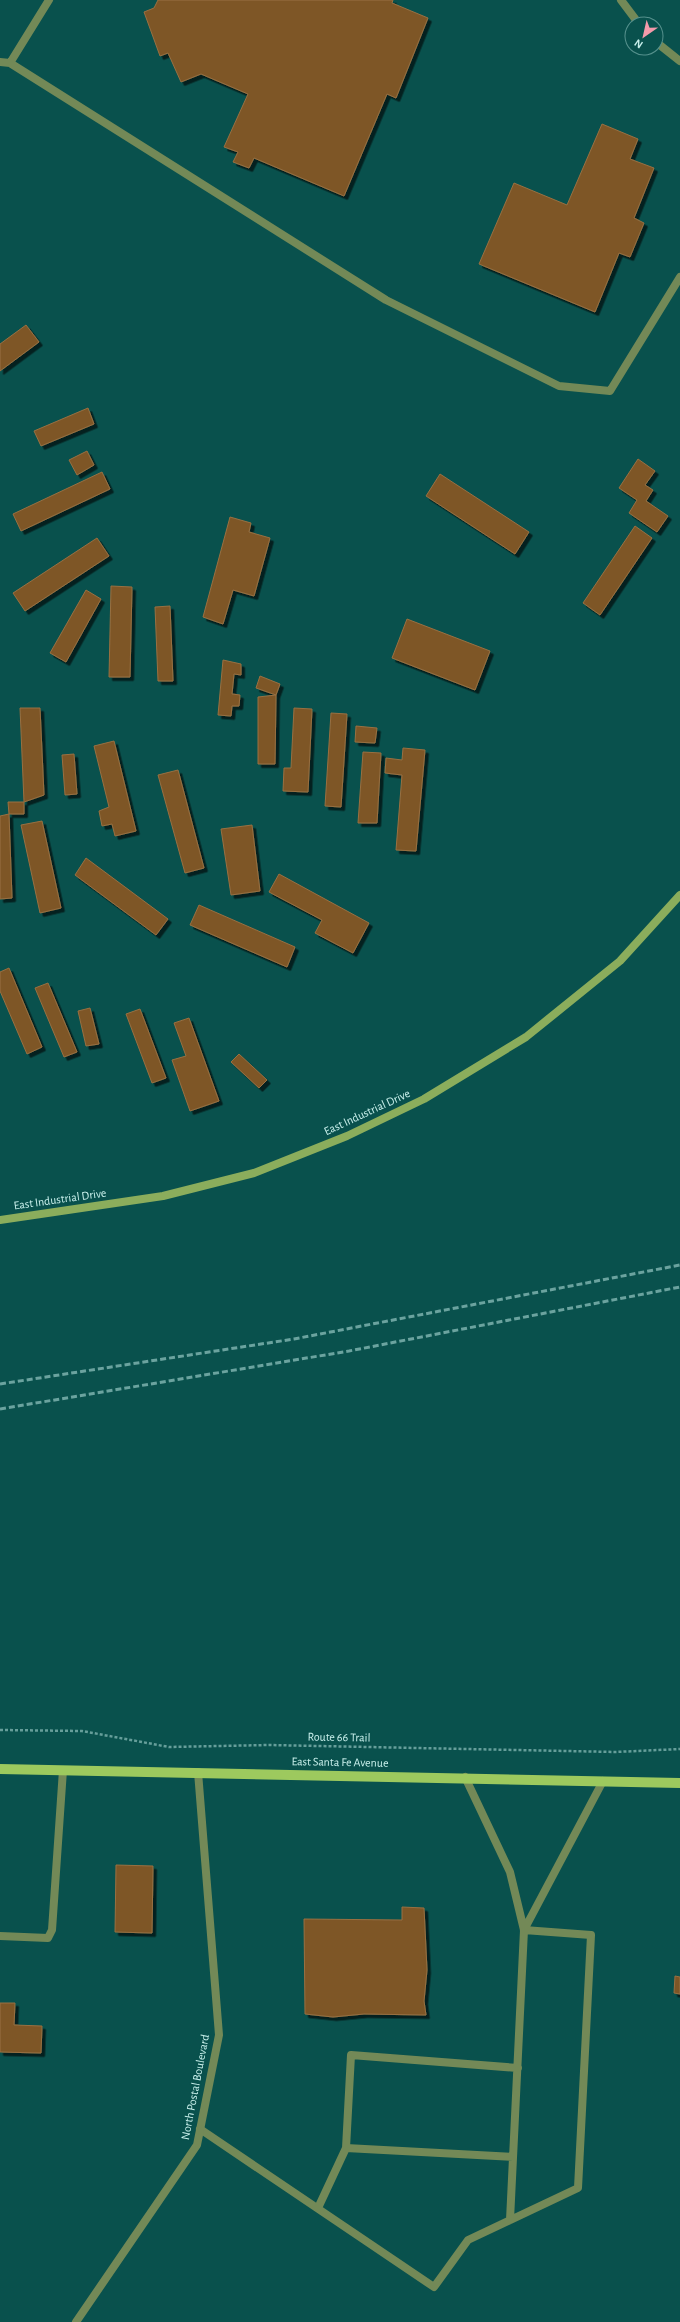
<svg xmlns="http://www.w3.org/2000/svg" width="680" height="2322" viewBox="0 0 680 2322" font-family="'Alegreya Sans',sans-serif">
<defs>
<filter id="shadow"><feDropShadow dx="3.5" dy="3.5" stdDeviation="0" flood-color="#0009"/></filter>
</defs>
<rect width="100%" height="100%" fill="#09514d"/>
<path fill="#7e5628" stroke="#997041" filter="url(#shadow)" d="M158,0H393L392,3L428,18L396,98L387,94L344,196L254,158L249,168L233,162L238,152L224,147L248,94L201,74L181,82L168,53L160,56L144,12L154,8Z
M602,124L638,139L630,159L654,168L634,218L644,223L630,257L619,253L595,312L479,264L514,183L567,205Z
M26,325L39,342L0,371V344Z
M88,408L94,424L41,446L34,431Z
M87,451L94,465L77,475L69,460Z
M638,459L655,471L645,485L653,490L646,501L668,516L657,532L629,513L637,500L619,488Z
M102,472L110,489L21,531L13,514Z
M440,474L529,532L515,554L426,496Z
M230,517L251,523L249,532L270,538L254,596L233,590L223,624L203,617Z
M635,526L652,538L600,615L583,603Z
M97,538L109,556L25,611L13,593Z
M111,586L132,587L130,677H109Z
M86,590L101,599L66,662L50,653Z
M170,606L173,681H158L155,607Z
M407,619L490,651L475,690L392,658Z
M223,660L241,664V675L234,674L232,694L240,695L239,706H232L231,716L218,715Z
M260,676L280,684L276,695L256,688Z
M276,695L275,764H258V697Z
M20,708H40L44,795L24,802Z
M294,708L312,709L308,792L283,791L284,768H291Z
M331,713L347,714L341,807L325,806Z
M356,726L377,728L375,743L355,742Z
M114,741L136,831L115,836L112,824L102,826L99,811L109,807L94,746Z
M403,748L425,750L416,851L396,850L402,775L385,773L386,758L402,760Z
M363,752L381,753L377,823H358Z
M74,754L77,794L65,795L62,755Z
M178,770L204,868L185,873L158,775Z
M8,802H24V814H9Z
M9,814L12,898L0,899V816Z
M42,821L61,908L40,913L21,825Z
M252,825L260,891L231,895L221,829Z
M86,858L168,919L156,935L75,875Z
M279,874L369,923L353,953L315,933L322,920L269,892Z
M199,905L295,947L287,967L190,925Z
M9,968L42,1047L27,1054L0,991V972Z
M48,983L77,1052L64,1057L35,988Z
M90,1008L99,1044L86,1046L78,1011Z
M140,1009L166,1078L152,1083L126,1014Z
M189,1018L219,1101L190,1111L172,1060L186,1056L174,1023Z
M239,1054L267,1080L259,1088L231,1062Z
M116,1865L153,1866L152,1933L115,1932Z
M402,1907L424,1908L427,1970L424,2001L426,2015L364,2014L333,2017L305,2014L304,1919L402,1920Z
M675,1976L680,1977V1994L674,1993Z
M0,2003H15L14,2025L42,2026L41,2053L0,2052Z"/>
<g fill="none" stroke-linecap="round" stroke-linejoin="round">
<path stroke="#669e9a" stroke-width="2.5" stroke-dasharray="3 2" stroke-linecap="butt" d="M0,1730L82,1731L169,1747L269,1745L615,1752L680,1749"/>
<path stroke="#738957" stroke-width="8" d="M465,1777L510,1872L524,1930
M524,1930L603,1781
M0,1936L48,1938L52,1930L63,1770
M200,2129L434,2287L468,2240L578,2188L591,1935L524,1930L510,2220
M346,2148L351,2055L518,2068
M318,2208L346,2148L513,2157"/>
<path stroke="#738957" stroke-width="8" d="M621,0L639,24
M656,42L680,61
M0,62L10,63L386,300L559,386L610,391L680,277
M10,63L49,0
M76,2322L197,2145L219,2035L198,1772"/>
<path stroke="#8bad5c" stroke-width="8" d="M0,1220L163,1196L254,1173L347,1136L424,1099L526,1037L620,961L680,895"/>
<path stroke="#9dc95e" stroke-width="10" d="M0,1769L680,1783"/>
<path stroke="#6ba39f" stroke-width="3" stroke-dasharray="6 3" stroke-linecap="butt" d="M0,1384L294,1339L680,1265
M0,1409L349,1351L680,1287"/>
</g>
<g text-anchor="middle" stroke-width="3" stroke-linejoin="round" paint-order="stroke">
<g font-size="12" fill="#c9f0ec" stroke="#09514d">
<text transform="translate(367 1112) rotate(-25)" y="4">East Industrial Drive</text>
<text transform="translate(60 1199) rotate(-8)" y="4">East Industrial Drive</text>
<text transform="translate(339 1737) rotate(1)" y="4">Route 66 Trail</text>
<text transform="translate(340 1762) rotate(1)" y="4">East Santa Fe Avenue</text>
<text transform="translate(195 2087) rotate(-79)" y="4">North Postal Boulevard</text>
</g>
</g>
<g transform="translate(644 36) rotate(214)"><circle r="19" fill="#09514d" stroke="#56918d"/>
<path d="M0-3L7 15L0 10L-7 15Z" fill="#f39aaa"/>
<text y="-6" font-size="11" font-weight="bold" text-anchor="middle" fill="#c9f0ec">N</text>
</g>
</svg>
